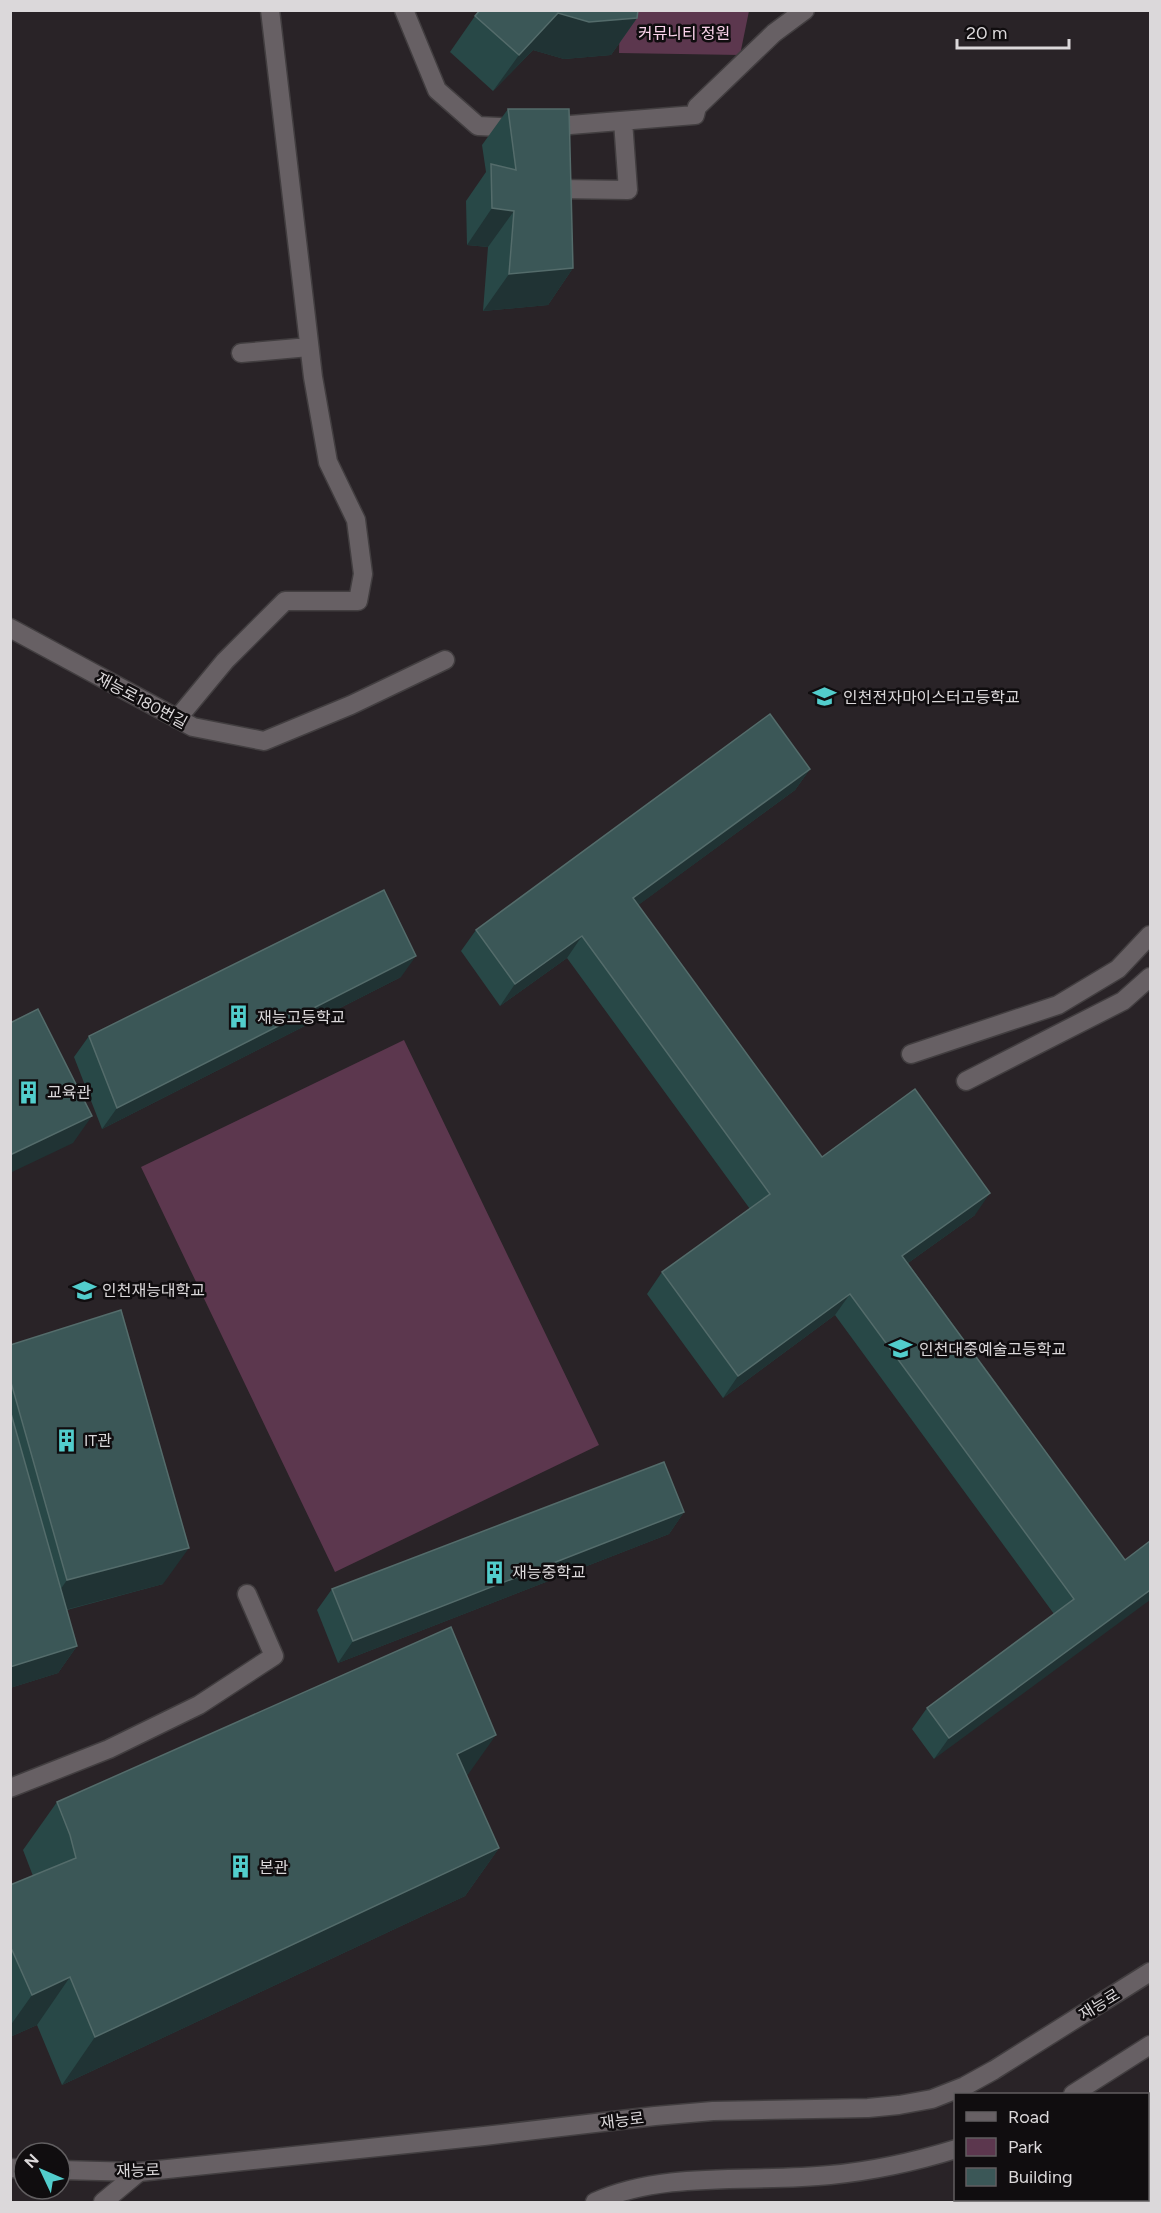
<svg xmlns="http://www.w3.org/2000/svg" width="1161" height="2213" viewBox="0 0 1161 2213" font-family="Figtree,'Noto Sans KR',sans-serif">
<rect width="100%" height="100%" fill="#292327"/>
<path fill="#5c374e" d="M620,11H749L740,55L619,53Z
M404,1040L599,1445L335,1572L141,1167Z"/>
<g fill="none" stroke-linecap="round" stroke-linejoin="round">
<defs>
<path id="lane" d="M404,10L437,90L478,126L518,128
M545,127L695,115L697,107L774,33L805,10
M559,189L628,190L623,121
M241,353L309,347
M10,628L193,727L264,741L351,705L445,660
M177,719L225,661L285,601H358L363,574L356,520L328,462L313,377L270,10
M911,1054L1058,1005L1118,969L1150,935
M966,1081L1123,1001L1150,977
M10,1788L109,1749L199,1705L274,1656L247,1594
M1073,2094L1150,2045
M595,2202C664,2170 755,2183 830,2175C873,2171 914,2162 956,2149"/>
<path id="street" d="M103,2202L139,2172"/>
<path id="secondary" d="M10,2168L24,2169
M60,2170L139,2172L484,2136L655,2116L713,2111L868,2108L899,2105L932,2099L965,2086L994,2070L1150,1972"/>
</defs>
<use href="#lane" stroke="#423e40" stroke-width="21"/>
<use href="#street" stroke="#423e40" stroke-width="21"/>
<use href="#secondary" stroke="#423e40" stroke-width="21"/>
<use href="#lane" stroke="#676064" stroke-width="18"/>
<use href="#street" stroke="#676064" stroke-width="18"/>
<use href="#secondary" stroke="#676064" stroke-width="18"/>
</g>
<path fill="#284847" d="M475,16L637,18L611,55L564,59L533,50L493,91L450,52Z
M508,109L573,268L548,305L483,311L488,247L467,245L466,201L486,172L482,145Z
M810,769L795,790L638,905L822,1157L975,1215L908,1263L1125,1560L934,1759L912,1729L927,1708L1054,1614L835,1315L723,1398L647,1294L662,1272L750,1209L567,958L500,1006L461,951L476,930Z
M401,977L102,1129L74,1057L89,1036Z
M10,1345L163,1584L67,1610L77,1646L58,1673L10,1688Z
M684,1512L669,1534L338,1663L317,1610L332,1589Z
M57,1802L499,1848L465,1896L62,2085L37,2025L10,2037V1885L33,1876L23,1850Z"/>
<path fill="#203334" d="M558,13L637,18L611,55L564,59L533,50L493,91L519,55Z
M492,208L514,211L488,247L467,245Z
M573,268L548,305L483,311L509,274Z
M810,769L795,790L618,920L633,898Z
M582,936L567,958L500,1006L515,984Z
M416,956L401,977L102,1129L117,1108Z
M92,1116L73,1143L10,1173V1155Z
M990,1193L975,1215L887,1278L902,1256Z
M850,1294L835,1315L723,1398L738,1376Z
M684,1512L669,1534L338,1663L353,1641Z
M189,1548L163,1584L42,1616L67,1580Z
M1150,1590V1600L934,1759L949,1738Z
M77,1646L58,1673L10,1688V1667Z
M496,1735L462,1783L457,1754Z
M499,1848L465,1896L62,2085L95,2037Z
M70,1977L37,2025L10,2037V2026L32,1995Z"/>
<path fill="#3b5757" stroke="#546c6b" stroke-width="1.5" d="M480,10H638L637,18L589,22L558,13L519,55L475,16Z
M508,109H569L573,268L509,274L514,211L492,208L491,164L516,170Z
M770,714L810,769L633,898L822,1157L915,1089L990,1193L902,1256L1125,1560L1150,1541V1590L949,1738L927,1708L1074,1599L850,1294L738,1376L662,1272L770,1194L582,936L515,984L476,930Z
M384,890L416,956L117,1108L89,1036Z
M38,1009L92,1116L10,1155V1023Z
M121,1310L189,1548L67,1580L10,1379V1345Z
M10,1410L77,1646L10,1667Z
M664,1462L684,1512L353,1641L332,1589Z
M451,1627L496,1735L457,1754L499,1848L95,2037L70,1977L32,1995L12,1950H10V1885L76,1858L70,1835L57,1802Z"/>
<defs>
<symbol id="school-bare" viewBox="-9 -9 18 18"><path d="M0-5L7-2L0 1L-7-2ZM-4 1L0 2.5L4 1V4Q0 6-4 4Z" fill="#52cdcc" stroke="#100d0f" stroke-width="2.5" paint-order="stroke"/></symbol>
<symbol id="building-bare" viewBox="-9 -9 18 18"><path d="M-4-6H4V6H1V3H-1V6H-4ZM-2.5-4.3h1.7v1.8h-1.7ZM.8-4.3h1.7v1.8H.8ZM-2.5-1h1.7V.8h-1.7ZM.8-1h1.7V.8H.8Z" fill="#52cdcc" stroke="#100d0f" stroke-width="2.5" paint-order="stroke"/></symbol>
<symbol id="university-bare" viewBox="-9 -9 18 18"><path d="M0-5L7-2L0 1L-7-2ZM-4 1L0 2.5L4 1V4Q0 6-4 4Z" fill="#52cdcc" stroke="#100d0f" stroke-width="2.5" paint-order="stroke"/></symbol>
</defs>
<g fill-rule="evenodd">
<use href="#school-bare" x="808" y="680" width="33" height="33"/>
<use href="#building-bare" x="222" y="1000" width="33" height="33"/>
<use href="#building-bare" x="12" y="1076" width="33" height="33"/>
<use href="#university-bare" x="68" y="1274" width="33" height="33"/>
<use href="#school-bare" x="884" y="1332" width="33" height="33"/>
<use href="#building-bare" x="50" y="1424" width="33" height="33"/>
<use href="#building-bare" x="478" y="1556" width="33" height="33"/>
<use href="#building-bare" x="224" y="1850" width="33" height="33"/>
</g>
<g text-anchor="middle" stroke-width="5" stroke-linejoin="round" paint-order="stroke">
<g font-size="16" fill="#fad3ea" stroke="#100d0f">
<text x="684" y="39">커뮤니티 정원</text>
</g>
<g font-size="16" fill="#dbd8da" stroke="#100d0f" text-anchor="start">
<text x="843" y="703">인천전자마이스터고등학교</text>
<text x="257" y="1023">재능고등학교</text>
<text x="47" y="1098">교육관</text>
<text x="102" y="1296">인천재능대학교</text>
<text x="919" y="1355">인천대중예술고등학교</text>
<text x="84" y="1446">IT관</text>
<text x="512" y="1578">재능중학교</text>
<text x="259" y="1873">본관</text>
</g>
<g font-size="16" fill="#dbd8da" stroke="#100d0f">
<text transform="translate(142 700) rotate(28)" y="6">재능로180번길</text>
<text transform="translate(1099 2004) rotate(-32)" y="6">재능로</text>
<text transform="translate(622 2120) rotate(-7)" y="6">재능로</text>
<text transform="translate(138 2170) rotate(-2)" y="6">재능로</text>
</g>
</g>
<rect width="1161" height="2213" fill="none" stroke="#dbd8da" stroke-width="24"/>
<rect x="954" y="2093" width="195" height="108" fill="#100d0f" stroke="#615e60" stroke-width="1.5"/>
<rect x="966" y="2112" width="30" height="9" fill="#676064" stroke="#615e60" stroke-width="1.5"/>
<text x="1008" y="2123" font-size="18" fill="#dbd8da">Road</text>
<rect x="966" y="2138" width="30" height="18" fill="#5c374e" stroke="#615e60" stroke-width="1.5"/>
<text x="1008" y="2153" font-size="18" fill="#dbd8da">Park</text>
<rect x="966" y="2168" width="30" height="18" fill="#3b5757" stroke="#615e60" stroke-width="1.5"/>
<text x="1008" y="2183" font-size="18" fill="#dbd8da">Building</text>
<g transform="translate(42 2171) rotate(314)"><circle r="28" fill="#100d0f" stroke="#615e60" stroke-width="1.5"/>
<path d="M0-4.5L10 22L0 15L-10 22Z" fill="#52cdcc"/>
<text y="-9" font-size="16" font-weight="bold" text-anchor="middle" fill="#dbd8da">N</text>
</g>
<path d="M957 39v9h112v-9" fill="none" stroke="#dbd8da" stroke-width="3"/>
<text x="966" y="39" font-size="18" fill="#dbd8da" stroke="#100d0f" stroke-width="4.5" paint-order="stroke">20 m</text>
</svg>
